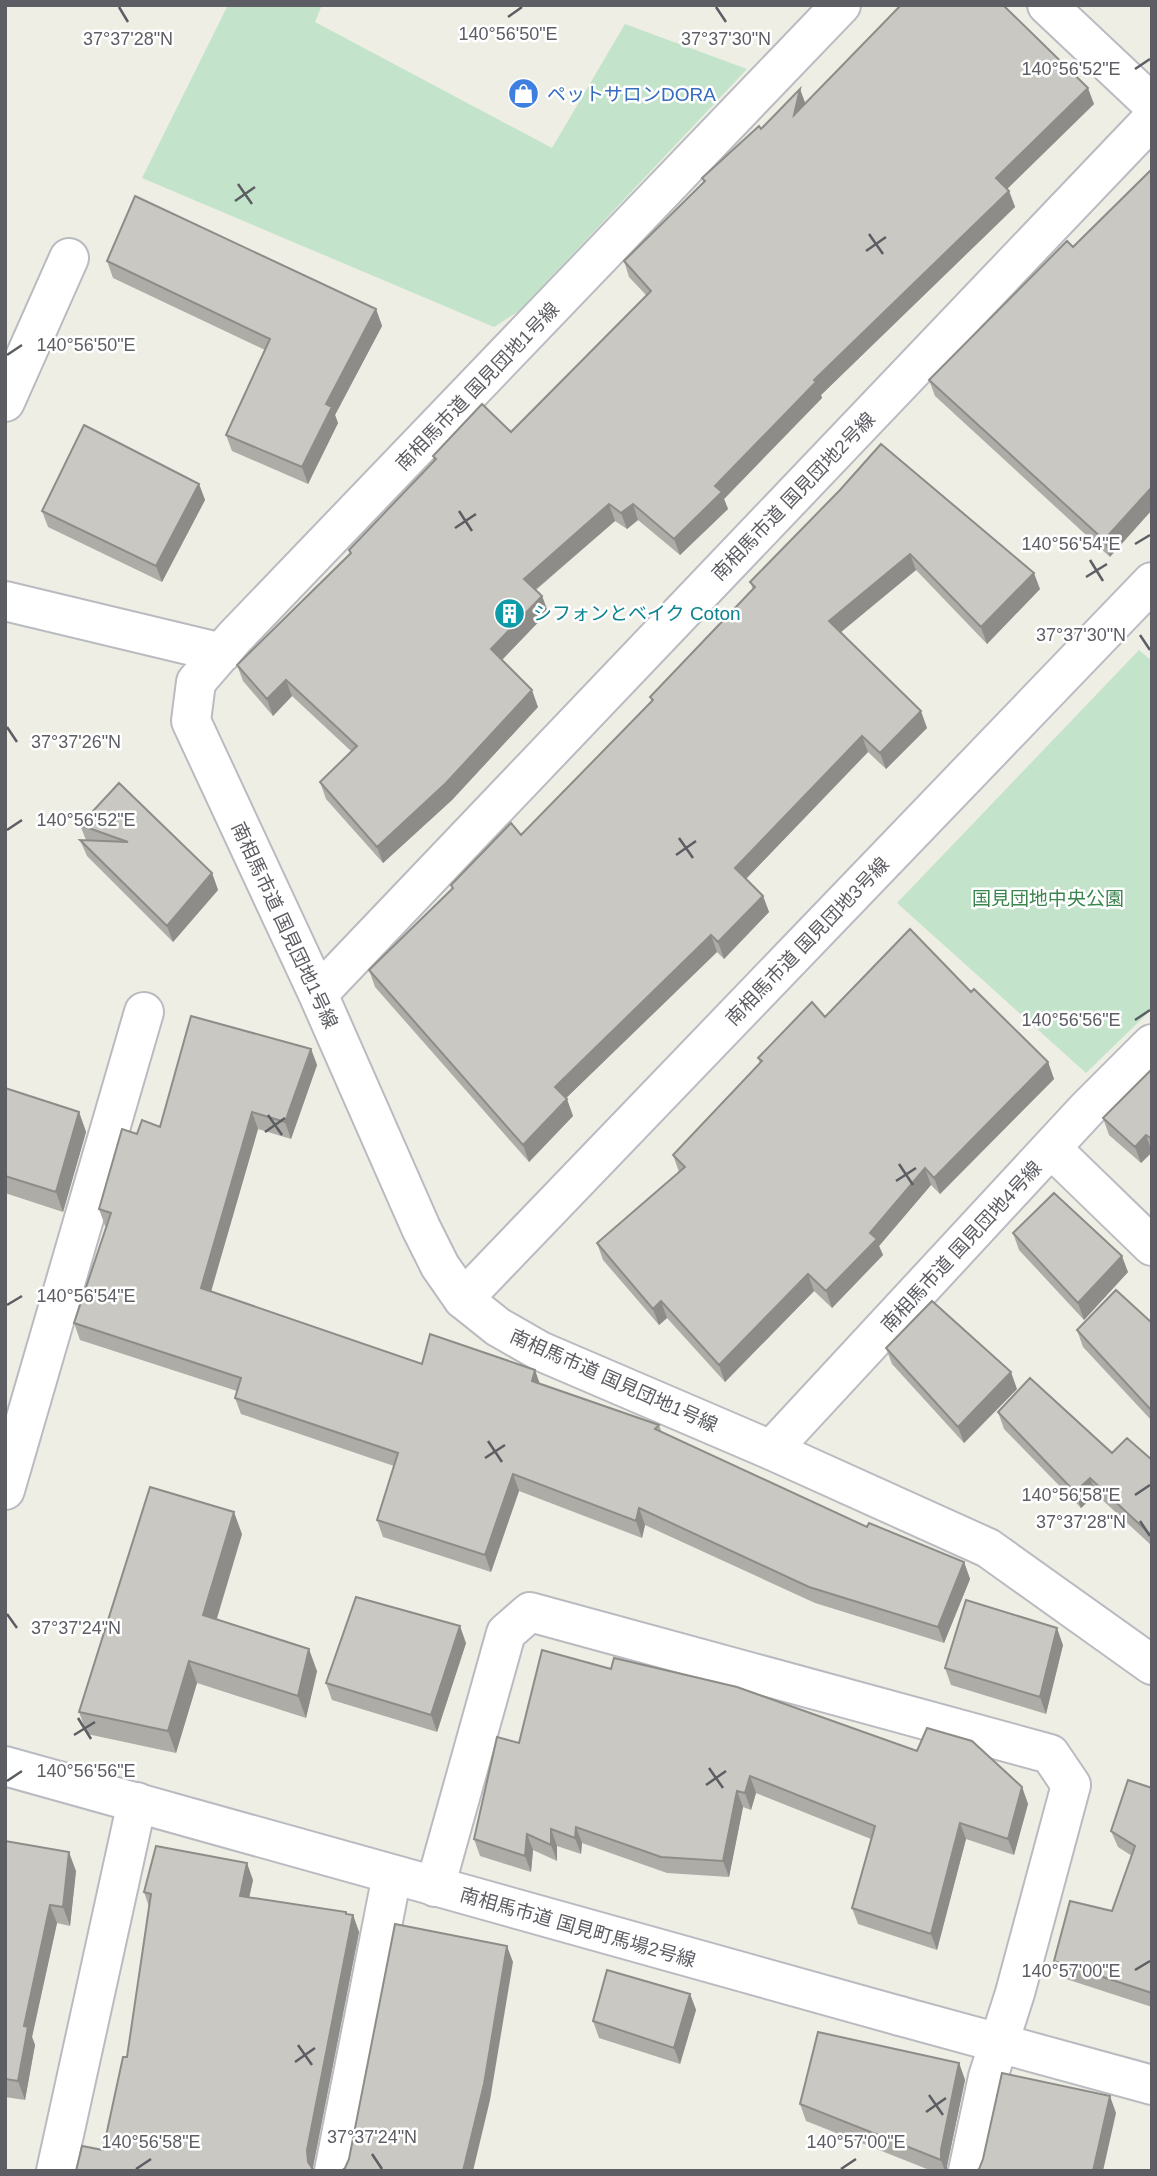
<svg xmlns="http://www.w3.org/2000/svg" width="1157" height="2176" viewBox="0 0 1157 2176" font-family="Arial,'Noto Sans JP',sans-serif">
<rect width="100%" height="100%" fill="#eeeee5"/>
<path fill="#c3e4ca" d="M228,5H322L315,22L552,148L625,24L747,69L519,311L494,327L142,178Z
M1139,650L1152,661V1009L1086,1073L897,903Z"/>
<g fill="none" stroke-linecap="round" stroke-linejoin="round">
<defs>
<path id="street" d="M841,5L234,638L196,682L191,721L318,994L421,1228L440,1266L463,1299L498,1327L540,1351L771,1450L988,1548L1152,1665
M1047,5L1152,104
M5,402L69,258
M5,601L222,653
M318,994L1152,119
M1052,1149L1152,1246
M771,1450L1086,1110L1152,1044
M5,1490L144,1012
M435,1887L506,1633L530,1612L1050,1754L1071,1785L1015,1993L988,2077L968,2171
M900,2016L1152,2085
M56,2171L137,1802
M334,2171L392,1875"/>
<path id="secondary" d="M463,1299L1152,582
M5,1766L900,2016"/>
</defs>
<use href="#street" stroke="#babbc0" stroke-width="42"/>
<use href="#secondary" stroke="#babbc2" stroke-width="42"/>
<use href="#street" stroke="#fff" stroke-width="38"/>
<use href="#secondary" stroke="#fff" stroke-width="38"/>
</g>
<path fill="#aeaca7" d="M805,103L1094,104L1007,189L1009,191L1015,207L821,395L822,398L724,499L728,509L680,555L638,520L627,529L615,521L536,590L542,596L548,612L502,660L538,707L452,800L383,863L326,799L320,782L352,752L292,696L273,716L243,681L237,665L350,554L349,550L434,461L433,456L511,432L646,295L629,277L624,261L704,183L702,178L761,129Z
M1067,241L1110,557L935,396L929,380Z
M107,261L376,309L382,326L335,415L338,423L308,484L232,451L226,435L265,350L113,278Z
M199,484L205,500L162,582L48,527L42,511Z
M840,490L1040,589L987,644L916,570L841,632L927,728L886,769L868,752L746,879L763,896L769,912L724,959L717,952L566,1098L573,1116L529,1162L375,987L369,970L452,889L451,885L521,835L652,701L650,697L753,589L750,582Z
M80,825L212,873L218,890L173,942L87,856L80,840H86Z
M971,992L1048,1062L1054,1079L940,1194L931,1185L879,1246L883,1255L832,1308L814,1291L725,1382L667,1318L659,1325L603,1260L597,1243L679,1172L673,1155L760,1063L758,1058L825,1017Z
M311,1049L317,1065L291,1139L258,1129L211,1292L422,1364L540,1384L659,1425L662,1433L867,1527L964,1562L970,1579L944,1643L815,1603L645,1525L642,1538L519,1491L491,1572L383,1537L377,1520L394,1466L241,1414L235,1398L237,1391L80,1340L74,1323L107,1226H105L99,1209L137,1134L160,1127Z
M1152,1069V1152L1141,1163L1109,1135L1103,1118Z
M5,1088L79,1112L86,1132L63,1212L5,1193Z
M1013,1233L1128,1272L1084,1320L1019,1250Z
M1152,1323V1421L1083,1347L1077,1330Z
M886,1348L1017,1389L964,1443L892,1364Z
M998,1412L1112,1453L1152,1460V1546L1096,1494L1081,1508L1004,1429Z
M242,1534L217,1619L317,1671L306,1718L197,1683L176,1753L87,1734L79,1712Z
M466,1643L437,1732L332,1700L326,1683Z
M1063,1645L1046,1714L951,1685L945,1668Z
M519,1743L1022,1787L1028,1804L1014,1855L966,1839L937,1950L858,1924L852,1908L871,1839L756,1793L751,1810L743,1807L729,1877L667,1873L582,1843L581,1854L557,1846V1861L533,1850L531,1872L480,1856L474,1839Z
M1152,1788V2007L1060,1977L1054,1961L1112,1911L1132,1856L1118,1847L1111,1831Z
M5,1841L76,1871L70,1926L57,1923L32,2037L35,2045L25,2100L5,2097Z
M253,1880L249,1897L346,1912L347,1914L353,1915L359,1932L313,2167L103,2150L127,2057L149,1907L144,1892Z
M690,1994L696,2010L680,2064L599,2038L593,2021Z
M959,2063L965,2080L947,2166V2171H932L806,2121L800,2104Z"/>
<path fill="#8d8c88" d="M1088,88L1094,104L1002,194L996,178Z
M800,89L806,105L794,115Z
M1009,191L1015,207L821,395L822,398L724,499L728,509L680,555L674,539L715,486L814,380Z
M376,309L382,326L335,415L338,423L308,484L302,467L326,404Z
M199,484L205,500L162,582L156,566Z
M1152,487V510L1110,557L1104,540Z
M609,504L615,521L529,595L524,579Z
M633,504L638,520L627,529L621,513Z
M910,554L916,570L835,637L829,621Z
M1034,573L1040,589L987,644L981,627Z
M542,596L548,612L497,665L491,649Z
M286,680L292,696L273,716L267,699Z
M532,690L538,707L452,800L383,863L377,847Z
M921,711L927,728L886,769L880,753Z
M862,736L868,752L741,884L735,868Z
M212,873L218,890L173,942L167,926Z
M763,896L769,912L724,959L718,942Z
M711,935L717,952L561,1103L555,1087Z
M311,1049L317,1065L291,1139L285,1122Z
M1048,1062L1054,1079L940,1194L934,1178Z
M567,1099L573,1116L529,1162L523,1145Z
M79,1112L86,1132L63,1212L56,1192Z
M252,1112L258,1129L207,1305L201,1288Z
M1146,1135L1152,1152L1141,1163L1135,1147Z
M925,1168L931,1185L879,1246L883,1255L832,1308L826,1291L870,1233Z
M1122,1256L1128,1272L1084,1320L1078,1303Z
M808,1274L814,1291L725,1382L719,1365Z
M661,1301L667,1318L659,1325L653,1309Z
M535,1370L541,1387L532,1381Z
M1011,1372L1017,1389L964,1443L958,1427Z
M513,1474L519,1491L491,1572L485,1555Z
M1090,1478L1096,1494L1081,1508L1075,1492Z
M639,1508L645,1525L642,1538L636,1521Z
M234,1512L242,1534L211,1637L203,1615Z
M964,1562L970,1579L944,1643L938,1627Z
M460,1626L466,1643L437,1732L431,1715Z
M1057,1628L1063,1645L1046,1714L1040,1697Z
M309,1649L317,1671L306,1718L298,1696Z
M189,1661L197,1683L176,1753L168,1731Z
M750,1776L756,1793L751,1810L745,1793Z
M1022,1787L1028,1804L1014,1855L1008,1839Z
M737,1791L743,1807L729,1877L723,1861Z
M960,1823L966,1839L937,1950L931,1934Z
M576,1827L582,1843L581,1854L575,1838Z
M551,1829L557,1846V1861L551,1845Z
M527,1834L533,1850L531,1872L525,1856Z
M69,1852L76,1871L70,1926L63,1907Z
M247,1863L253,1880L246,1912L240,1896Z
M50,1905L57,1923L32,2037L35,2045L25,2100L18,2081L24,2026Z
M346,1912L351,1924L353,1915L359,1932L313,2167V2171L308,2162L307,2150Z
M507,1946L513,1962L490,2100L473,2171H463Z
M690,1994L696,2010L680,2064L674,2048Z
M959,2063L965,2080L947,2166V2171H945L941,2160V2150Z
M1110,2096L1116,2113L1103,2171H1093Z"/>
<path fill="#cac8c2" stroke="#8d8c88" stroke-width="2" d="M901,5H1003L1088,88L996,178L1009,191L814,380L816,382L715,486L722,492L674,539L633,504L621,513L609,504L524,579L542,596L491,649L532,690L446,783L377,847L320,782L357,746L286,680L267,699L237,665L351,553L349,550L436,459L433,456L482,404L511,432L651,291L624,261L705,181L702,178L759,126L761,129L800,89L794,115Z
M1152,169V487L1104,540L929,380L1067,241L1073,247Z
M135,196L376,309L326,404L332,407L302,467L226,435L270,339L107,261Z
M84,425L199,484L156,566L42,511Z
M881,444L1034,573L981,627L910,554L829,621L921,711L880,753L862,736L735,868L763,896L718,942L711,935L555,1087L567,1099L523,1145L369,970L453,888L451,885L511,823L521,835L653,700L650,697L755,587L750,582L840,490Z
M119,783L212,873L167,926L80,840L128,842L80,825Z
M910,929L971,992L974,989L1048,1062L934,1178L925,1168L870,1233L877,1239L826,1291L808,1274L719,1365L661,1301L653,1309L597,1243L685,1167L673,1155L762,1061L758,1058L812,1002L825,1017Z
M191,1016L311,1049L285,1122L252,1112L201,1288L422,1364L430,1334L535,1370L532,1381L659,1425L655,1429L867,1527L869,1523L964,1562L938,1627L809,1587L639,1508L636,1521L513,1474L485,1555L377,1520L398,1453L235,1398L241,1378L74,1323L111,1213L99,1209L122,1129L137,1134L142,1120L160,1127Z
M1152,1069V1139L1146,1135L1135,1147L1103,1118Z
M5,1088L79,1112L56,1192L5,1176Z
M1054,1193L1122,1256L1078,1303L1013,1233Z
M1116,1290L1152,1323V1411L1077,1330Z
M932,1301L1011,1372L958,1427L886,1348Z
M1030,1378L1112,1453L1127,1438L1152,1460V1536L1090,1478L1075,1492L998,1412Z
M150,1487L234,1512L203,1615L309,1649L298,1696L189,1661L168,1731L79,1712Z
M356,1597L460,1626L431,1715L326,1683Z
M966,1600L1057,1628L1040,1697L945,1668Z
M542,1650L611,1669L614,1658L737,1687L917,1751L927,1728L972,1741L1022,1787L1008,1839L960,1823L931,1934L852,1908L875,1826L750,1776L745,1793L737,1791L723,1861L661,1857L576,1827L575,1838L551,1829V1845L527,1834L525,1856L474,1839L497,1737L519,1743Z
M1128,1780L1152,1788V1993L1054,1961L1070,1901L1112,1911L1135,1846L1111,1831Z
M5,1841L69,1852L63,1907L50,1905L24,2026L28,2027L18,2081L5,2079Z
M156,1846L247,1863L240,1896L346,1912V1914L353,1915L307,2150L308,2162L314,2171H76L82,2146L103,2150L123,2057H127L151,1894L144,1892Z
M395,1924L507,1946L484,2084L463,2171H341L345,2168L349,2159Z
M607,1970L690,1994L674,2048L593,2021Z
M818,2032L959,2063L941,2150V2160L800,2104Z
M1002,2073L1110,2096L1093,2171H976L979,2169L983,2159Z"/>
<path fill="none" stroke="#5d5e64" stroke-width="2.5" d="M119,7L128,22M716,7L726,22M508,17L522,7M1135,69L1150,59M238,184L252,204M235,201L255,187M869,234L883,254M866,251L886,237M7,355L22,345M459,511L472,531M455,528L476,514M1135,544L1150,535M1090,560L1103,581M1086,577L1107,564M1140,635L1150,650M7,727L17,742M7,830L22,820M679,838L693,858M676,855L696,841M1135,1020L1150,1010M268,1115L282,1135M265,1132L285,1118M899,1164L913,1185M896,1181L916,1168M7,1305L22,1296M488,1441L502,1462M485,1458L505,1445M1135,1495L1150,1485M1140,1521L1150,1536M7,1614L17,1628M78,1718L91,1739M74,1735L95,1722M709,1768L723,1788M7,1781L22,1771M706,1785L726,1771M1135,1970L1150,1961M298,2045L312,2065M295,2062L315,2048M929,2095L943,2115M926,2112L946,2098M372,2154L382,2169M136,2169L151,2159M841,2169L856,2159"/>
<defs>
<symbol id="shop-disc" viewBox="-11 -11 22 22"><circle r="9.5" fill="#3f7fe0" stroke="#fff"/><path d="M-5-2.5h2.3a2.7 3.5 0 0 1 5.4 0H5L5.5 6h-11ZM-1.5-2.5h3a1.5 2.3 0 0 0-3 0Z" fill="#fff"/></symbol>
<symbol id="building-disc" viewBox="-11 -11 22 22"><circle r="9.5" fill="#0f9aa8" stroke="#fff"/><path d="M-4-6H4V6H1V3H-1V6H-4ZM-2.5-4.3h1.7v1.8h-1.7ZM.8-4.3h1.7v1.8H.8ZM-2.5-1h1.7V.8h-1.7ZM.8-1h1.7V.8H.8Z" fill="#fff"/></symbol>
</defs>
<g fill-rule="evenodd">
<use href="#shop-disc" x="506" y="76" width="35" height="35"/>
<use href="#building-disc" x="492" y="596" width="35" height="35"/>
</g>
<g text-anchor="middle" stroke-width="5" stroke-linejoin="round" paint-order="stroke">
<g font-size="19" fill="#366cbe" stroke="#fff" text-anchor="start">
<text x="547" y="101">ペットサロンDORA</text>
</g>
<g font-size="19" fill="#5d5e64" stroke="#fff">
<text transform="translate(477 386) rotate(-46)" y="7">南相馬市道 国見団地1号線</text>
<text transform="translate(793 496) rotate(-46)" y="7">南相馬市道 国見団地2号線</text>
<text transform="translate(285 925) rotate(65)" y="7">南相馬市道 国見団地1号線</text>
<text transform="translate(807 941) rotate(-46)" y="7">南相馬市道 国見団地3号線</text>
<text transform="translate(961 1246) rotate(-47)" y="7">南相馬市道 国見団地4号線</text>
<text transform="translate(614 1380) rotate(24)" y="7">南相馬市道 国見団地1号線</text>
<text transform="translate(578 1927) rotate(16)" y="7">南相馬市道 国見町馬場2号線</text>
</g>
<g font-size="19" fill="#0d838f" stroke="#fff" text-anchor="start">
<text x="533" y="620">シフォンとベイク Coton</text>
</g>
<g font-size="19" fill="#3b854e" stroke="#fff">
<text x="1048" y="905">国見団地中央公園</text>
</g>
</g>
<g font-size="18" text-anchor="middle" fill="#5d5e64" stroke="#fff" stroke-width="5" stroke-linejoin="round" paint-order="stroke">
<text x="508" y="40">140°56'50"E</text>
<text x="726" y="45">37°37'30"N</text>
<text x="128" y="45">37°37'28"N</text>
<text x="1071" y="75">140°56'52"E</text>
<text x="86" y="351">140°56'50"E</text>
<text x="1071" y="550">140°56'54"E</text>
<text x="1081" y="641">37°37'30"N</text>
<text x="76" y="748">37°37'26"N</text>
<text x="86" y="826">140°56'52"E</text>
<text x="1071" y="1026">140°56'56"E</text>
<text x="86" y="1302">140°56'54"E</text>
<text x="1071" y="1501">140°56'58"E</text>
<text x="1081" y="1528">37°37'28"N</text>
<text x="76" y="1634">37°37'24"N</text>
<text x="86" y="1777">140°56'56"E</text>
<text x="1071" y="1977">140°57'00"E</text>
<text x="372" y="2143">37°37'24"N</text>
<text x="151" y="2148">140°56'58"E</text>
<text x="856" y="2148">140°57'00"E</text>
</g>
<rect width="1157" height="2176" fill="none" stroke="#5d5e64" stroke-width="14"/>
</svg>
